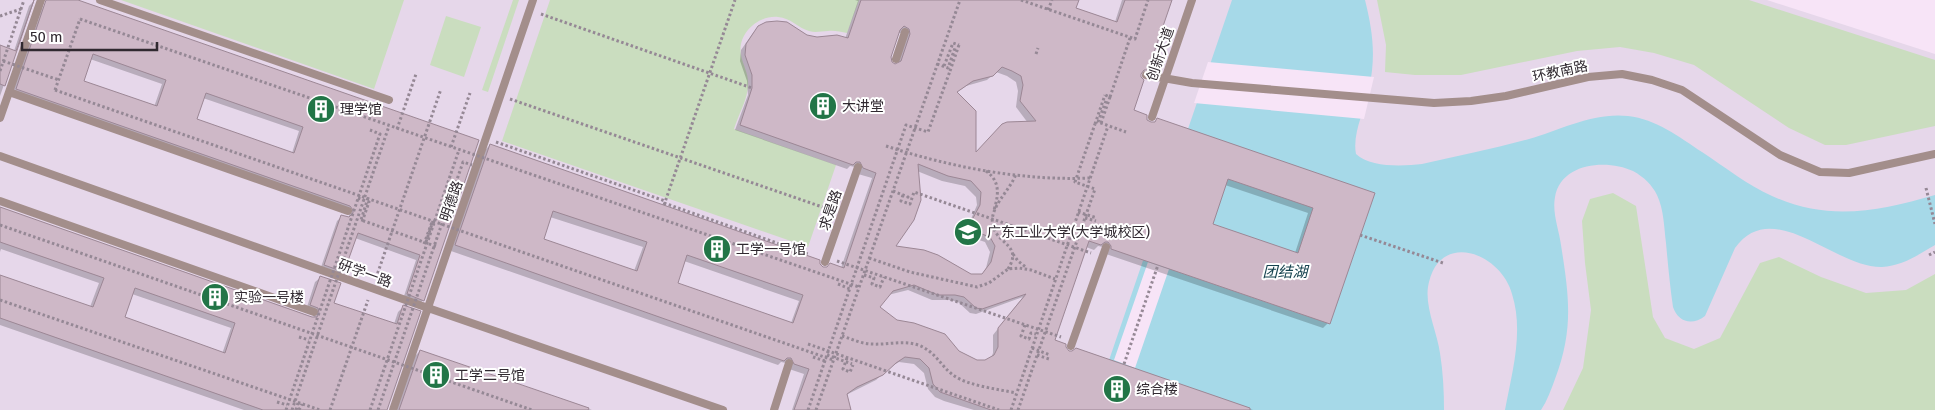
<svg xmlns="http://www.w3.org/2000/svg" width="1935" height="410" viewBox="0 0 1935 410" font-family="'Fira Sans','Noto Sans SC',sans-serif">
<rect width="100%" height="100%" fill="#f7e4f7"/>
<path fill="#e6d7ea" d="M0,0H1767L1935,54V410H0Z"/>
<path fill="#caddbf" d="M121,0H404L374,89Z
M513,0H519L488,92L482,90Z
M550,0H859L847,33C841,32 834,30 828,31C821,31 816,33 809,31C798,28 791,18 778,17C758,15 737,34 741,55C743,66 749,74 748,85C748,99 738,115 734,129L836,165L808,247L502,141Z
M1377,0H1749L1935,60V126L1846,145H1825L1789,128L1694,65L1654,53L1620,47L1577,51L1461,75H1415L1385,72L1386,45Z
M446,16L481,27L464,77L430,65Z
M1613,193L1636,206L1653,317L1665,338L1694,349L1720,338L1760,263L1779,257L1821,277L1866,293L1906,290L1935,274V410H1563L1583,368L1591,310L1585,263L1582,221L1590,199Z"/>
<path fill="#a6d9e8" d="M1232,0H1365C1373,32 1376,56 1369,89C1365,110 1352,133 1356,154C1370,168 1404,166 1422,164C1457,156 1493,149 1529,139C1560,130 1594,112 1628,116C1656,119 1679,137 1702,152C1725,167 1747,185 1772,196C1829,222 1879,211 1935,195V245C1918,255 1902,266 1882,267C1834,268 1773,195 1735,248L1705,316C1692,326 1678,322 1673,307C1670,286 1668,265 1666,243C1664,227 1664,210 1657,195C1652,185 1644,177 1633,171C1608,159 1561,162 1555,197C1552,213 1559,230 1561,245C1569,296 1574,329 1555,379C1551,390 1547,401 1541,410H1505C1512,372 1524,332 1512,294C1501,253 1441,231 1429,282C1423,304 1437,331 1440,353C1443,372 1444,391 1444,410H1092Z"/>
<path fill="#f7e4f7" d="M1208,62L1374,77L1364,119L1194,103Z
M1148,262L1169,269L1135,368L1114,360Z"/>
<path fill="#0003" fill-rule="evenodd" d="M47,0H74L478,141L423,300L419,305L403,299L416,260L355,238L343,272L339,276L320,270L337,221L342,216L349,218V214L346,210L12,93L42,9ZM90,59L162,84L154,107L82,82ZM203,98L299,131L292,153L195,120Z
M855,0H1078L1075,8L1115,22L1122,0H1170L1146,69L1141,74L1132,111L1146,121L1373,194L1328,323L1323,328L1106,254L1103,247L1098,246L1094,250L1086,247L1054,341L1068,352L1073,353L1077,349L1253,410H974L944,401L935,397L928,389L924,373L914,364L899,362L889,368L876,380L846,395L851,410H792L804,374L789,369L786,363L781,362L778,365L451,251L485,150L490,145L818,264L822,268H841L872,178L858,174L855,167L850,166L847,169L735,130L748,95L747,81L740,61L741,50L753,33L759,27L817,38L845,39L858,1ZM898,33H904L906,40L897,65L890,63L889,57ZM996,72L1007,76L1016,82L1018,91L1016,107L1028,123L974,154L956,93L966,86L987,80ZM917,171L942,181L965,186L976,197L977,205L968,226L971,235L973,238L985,242L990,252L986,268L981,276L970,275L894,247ZM1225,185L1308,213L1295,253L1211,225ZM550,217L643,247L634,271L542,240ZM684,261L799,301L791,323L676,284ZM908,290L932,300H949L958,302L970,313L976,314L1023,297L993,335V353L991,358L985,361H976L897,321L879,307L888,295Z
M33,2L0,96V46L14,51L29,6Z
M0,208L314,318L313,313L306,310L315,282L321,277L332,303L394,324L398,312L403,307L387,410H244L0,325V276L90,307L99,283L1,249L0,252ZM132,294L231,328L222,354L124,318Z
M420,351L592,410H396L415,356Z"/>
<path fill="#ceb8c7" stroke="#9c8795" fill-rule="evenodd" d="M34,0L5,86L0,84V45L16,51Z
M46,0H78L479,140L424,301L407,294L420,255L358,233L344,272L324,265L341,215L349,217L353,213V210L350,206L16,89ZM93,54L166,80L157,106L84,81ZM206,93L303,127L294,153L197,119Z
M861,0H1079L1076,8L1117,22L1125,0H1172L1148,70H1144L1141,74V77L1144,80L1134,110L1147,115V120L1151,122H1155L1157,118L1375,193L1330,324L1111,249V246L1108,242H1105L1101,245L1089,241L1055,340L1066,344V347L1069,351H1072L1076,348L1250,408V410H991L940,392L933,384L929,368L920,359L905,357L896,363L883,375L857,387L847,394L851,410H794L809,369L794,364L791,358H787L784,361L455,245L490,144L820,260V264L823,267H827L830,263L844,268L876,173L863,168L860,162H856L853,165L740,125L752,88V75L745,55L746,44L758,26L766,22L777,21L787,22L807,35L817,37L837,35L848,38ZM904,26L909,29L910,34L901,61L895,64L892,62L891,57L900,30ZM1002,67L1012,71L1021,76L1023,85L1020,101L1036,121L1007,122L1002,124L976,152V111L957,92L973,81L993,76ZM918,164L948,176L971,181L981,192L980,205L972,220L976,230L979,233L990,237L995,246L991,262L982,274H971L938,255L924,250L896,246L914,220L921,200ZM1228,179L1313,208L1298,253L1213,224ZM553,211L647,242L637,271L544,239ZM687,255L803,295L793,323L678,283ZM914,285L938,295H955L964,297L976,308L982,309L1026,294L998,328V347L994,355L985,360H977L959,351L945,334L914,323L897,320L880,307L893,291Z
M0,207L312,317H317L319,313L318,308L310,305L320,276L341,283L334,303L397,324L403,305L421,311L387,410H263L0,318V275L93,307L104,278L0,242ZM135,288L235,323L225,353L125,317Z
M420,350L589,408L588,410H399Z"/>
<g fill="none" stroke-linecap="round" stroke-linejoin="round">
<path stroke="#958895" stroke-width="3" stroke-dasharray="2.5 2.5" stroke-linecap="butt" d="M1021,0L1135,39L1148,0
M1048,10L1052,0
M541,14L752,88
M0,16L21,9
M1036,54L1038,48
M937,64L948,68L955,48
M0,71L24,0
M950,71L959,45
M55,90L80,19
M510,99L831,210
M1106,101L1098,122L1126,132
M1095,124L1105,95
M397,129L416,74
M496,142L665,201
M886,146C950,167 1022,181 1090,178
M451,147L470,93
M986,171C1000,181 999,194 994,210
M1926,188L1935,224
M893,191L908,197L907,198
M903,195L901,201L910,204L914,192L1091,253
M368,198L361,220L438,247
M664,203L808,254
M664,205L735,0
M1078,212L1097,218
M1085,218L1096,221
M1360,235L1443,263
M426,242L433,221
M1013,254L1018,261L1027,268
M1929,255L1935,252
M869,258L910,272L977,287L989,283L1008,269L1019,268L1031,270L1055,279
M837,261L1061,337
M864,275L874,278L872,284L880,287L884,277
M376,278L441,89
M838,284L850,289
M0,300L320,410
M1025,325L1021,336L1029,339L1031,333L1036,334
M842,336C852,339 862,344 872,344C887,345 903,340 918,345C935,351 940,365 953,375C968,386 998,389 1016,393
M299,337L309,340
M808,344L999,410
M1032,348L1050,355
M1037,355L1049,359
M813,357L825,361
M847,358L843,369L850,372L853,365
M1124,364L1158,265
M277,402L287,405
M296,410L298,403
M299,410L302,404
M330,410L368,300"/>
<path stroke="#a38e8b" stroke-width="8" d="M100,0L389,100
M896,59L905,32
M1146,75L1192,83L1434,103L1471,101L1506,96L1588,77L1622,74L1652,80L1682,90L1780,155L1820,172L1849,173L1935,154
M9,92L348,211
M1152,117L1192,0
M0,118L41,0
M0,156L428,308L723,410
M0,201L314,312
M825,262L858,167
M1071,346L1106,247
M393,410L533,0
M774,410L789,363"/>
<path stroke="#958895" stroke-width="3" stroke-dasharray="2.5 2.5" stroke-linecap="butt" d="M80,19L859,287
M3,61L59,80
M944,66L953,43L959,45
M55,90L833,360
M1110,97L1130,38
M1101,123L1110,97L1105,95
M358,198L369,202L362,222
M0,225L532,410
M424,244L432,222
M1008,269C1023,245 998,245 993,226C988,208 1010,191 1016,174
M827,355L852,364
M286,410L380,134L370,130
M292,410L389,126
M370,410L459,150
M378,410L463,162L472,165
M808,410L906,125L928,132L950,71
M816,410L960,0
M1011,410L1108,126
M1018,410L1095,189L1075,182L1095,124"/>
</g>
<defs>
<symbol id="building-disc" viewBox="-11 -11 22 22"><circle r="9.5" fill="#227547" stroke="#fff"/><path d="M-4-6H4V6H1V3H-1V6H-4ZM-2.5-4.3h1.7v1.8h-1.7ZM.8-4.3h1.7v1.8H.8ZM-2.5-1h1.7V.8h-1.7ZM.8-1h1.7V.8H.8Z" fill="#fff"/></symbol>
<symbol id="university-disc" viewBox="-11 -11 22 22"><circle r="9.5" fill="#227547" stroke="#fff"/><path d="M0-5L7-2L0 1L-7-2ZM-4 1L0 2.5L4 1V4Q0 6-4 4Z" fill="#fff"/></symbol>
</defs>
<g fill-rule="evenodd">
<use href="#building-disc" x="807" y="90" width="32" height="32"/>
<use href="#building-disc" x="305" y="93" width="32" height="32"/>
<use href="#university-disc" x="952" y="216" width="32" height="32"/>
<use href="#building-disc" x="701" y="233" width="32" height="32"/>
<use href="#building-disc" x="199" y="281" width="32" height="32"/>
<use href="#building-disc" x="420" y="359" width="32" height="32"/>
<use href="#building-disc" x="1101" y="373" width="32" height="32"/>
</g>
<g text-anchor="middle" stroke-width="4" stroke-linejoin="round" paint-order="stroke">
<g font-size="14" fill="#302930" stroke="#fff">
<text transform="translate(1160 54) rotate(-71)" y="5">创新大道</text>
<text transform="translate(1560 71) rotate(-12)" y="5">环教南路</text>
<text transform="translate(451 201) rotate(-71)" y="5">明德路</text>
<text transform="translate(830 210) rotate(-71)" y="5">求是路</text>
<text transform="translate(365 273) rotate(20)" y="5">研学一路</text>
</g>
<g font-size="14" fill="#302930" stroke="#fff" text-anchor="start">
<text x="842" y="111">大讲堂</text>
<text x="340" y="114">理学馆</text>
<text x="987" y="237">广东工业大学(大学城校区)</text>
<text x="736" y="254">工学一号馆</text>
<text x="234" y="302">实验一号楼</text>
<text x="455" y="380">工学二号馆</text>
<text x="1136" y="394">综合楼</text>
</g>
<g font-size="15" font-style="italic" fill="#15424e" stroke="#fff">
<text x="1285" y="277">团结湖</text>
</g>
</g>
<path d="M22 42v8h135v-8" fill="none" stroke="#302930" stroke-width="2.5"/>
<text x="30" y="42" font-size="15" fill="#302930" stroke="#ffffff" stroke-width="4" paint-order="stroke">50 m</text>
</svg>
